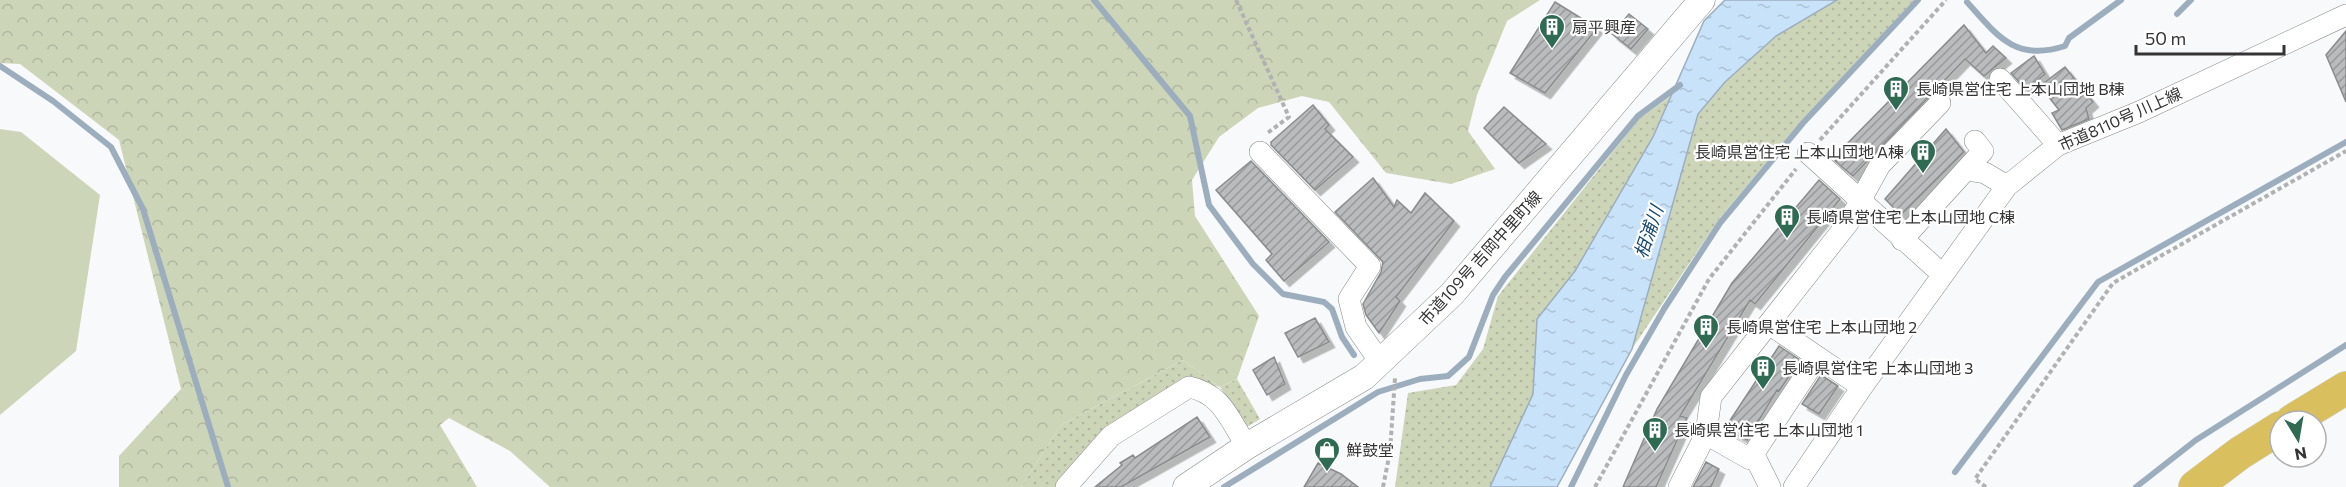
<svg xmlns="http://www.w3.org/2000/svg" width="2346" height="487" viewBox="0 0 2346 487" font-family="Commissioner,'Noto Sans JP',sans-serif">
<defs>
<pattern id="grass-dots" width="8" height="8" patternUnits="userSpaceOnUse" patternTransform="scale(1.5)"><rect width="8" height="8" fill="#cdd5b8"/><path d="M2 2h.1M6 6h.1" fill="none" stroke="#b1b79f" stroke-width="1.8" stroke-linecap="round"/></pattern>
<pattern id="forest-crowns" width="20" height="18" patternUnits="userSpaceOnUse" patternTransform="scale(1.5)"><rect width="20" height="18" fill="#cdd5b8"/><path d="M2 6a3 3 0 1 1 6 0M12 15a3 3 0 1 1 6 0" fill="none" stroke="#b1b79f"/></pattern>
<pattern id="water-ripples" width="26" height="14" patternUnits="userSpaceOnUse" patternTransform="scale(1.5)"><rect width="26" height="14" fill="#c8e2f9"/><path d="M2 4q2-2 4 0t4 0M15 11q2-2 4 0t4 0" fill="none" stroke="#acc2d6"/></pattern>
<pattern id="building-hatch" width="6" height="6" patternUnits="userSpaceOnUse" patternTransform="scale(1.5)"><rect width="6" height="6" fill="#babbbc"/><path d="M-1 1l2-2M0 6l6-6M5 7l2-2" fill="none" stroke="#98999a"/></pattern>
<filter id="shadow"><feDropShadow dx="5.5" dy="5.5" stdDeviation="0" flood-color="#0004"/></filter>
</defs>
<rect width="100%" height="100%" fill="#f8f9fa"/>
<path fill="url(#grass-dots)" d="M1837,0H1914L1795,128L1719,219L1632,349L1698,114L1725,82L1776,36Z
M1671,96L1653,137L1575,271L1537,319L1533,394L1490,487H1395L1408,393L1456,385L1483,349L1498,296L1639,119Z
M1183,360L1220,387L1237,379L1260,419L1245,428L1220,387L1186,378L1057,487H1021L1061,425Z"/>
<path fill="url(#forest-crowns)" d="M0,0H1540L1507,21L1477,95L1468,131L1495,169L1451,184L1386,173L1329,102L1302,96L1258,108L1219,137L1192,180L1195,216L1259,316L1237,379L1220,387L1183,360L1061,425L1021,487H550L510,451L449,418L440,425L477,487H119V456L181,389L119,140L20,64L0,63Z"/>
<path fill="#cdd5b8" d="M0,129L21,132L100,195L76,351L0,415Z"/>
<path fill="url(#water-ripples)" stroke="#9caebe" stroke-width="1.5" d="M1725,0H1837L1776,36L1725,82L1698,114L1632,349L1557,487H1490L1533,394L1537,319L1575,271L1653,137L1704,21Z"/>
<g fill="none" stroke-linecap="round" stroke-linejoin="round">
<path stroke="#9caebe" stroke-width="6" d="M1094,0L1190,116L1209,205L1253,264L1283,294L1324,302L1332,309L1342,337L1354,355
M1967,2C1998,37 2016,62 2065,46L2069,38L2121,0
M2177,14L2191,0
M0,66L53,101L111,147L143,209L228,487
M1955,472L2098,282L2346,142
M1224,487L1378,392L1420,379L1448,376L1469,357L1493,295L1505,277L1638,116L1680,85
M1571,487L1626,375L1664,309L1720,223L1803,123L1918,0
M2136,487L2196,440L2346,345"/>
</g>
<path fill="url(#building-hatch)" stroke="#8b8c8d" stroke-width="1.5" filter="url(#shadow)" d="M1555,2L1597,28L1545,93L1510,73Z
M1629,14L1648,29L1631,49L1612,34Z
M1964,25L1986,53L1993,46L2006,58L1984,76L1965,59L1853,176L1835,161L1838,157L1836,155Z
M2346,31V102L2326,55Z
M2034,56L2045,74L2026,90L2011,73Z
M2065,67L2093,102L2086,108L2089,119L2062,130L2052,113L2059,110L2040,86Z
M1313,105L1329,125L1325,129L1353,157L1315,190L1271,145V142Z
M1504,107L1546,144L1519,163L1484,128Z
M1946,129L1964,152L1901,215L1885,199Z
M1251,161L1329,242L1284,281L1266,260L1272,254L1216,190Z
M1373,178L1394,207L1397,200L1411,213L1425,193L1454,221L1396,297L1400,301L1379,333L1366,315L1363,304L1381,272L1383,262L1335,212Z
M1819,180L1840,199L1755,304L1750,300L1680,416L1687,418L1656,487H1623L1657,409L1732,283Z
M1315,318L1329,342L1298,357L1285,333Z
M1779,346L1800,360L1779,391L1777,390L1747,440L1725,428Z
M1274,357L1285,384L1267,395L1253,370Z
M1821,375L1838,386L1819,414L1802,404Z
M1197,417L1210,437L1121,487H1095L1122,465L1120,463L1133,455L1135,458Z
M1706,462L1719,469L1711,487H1693Z
M1318,463L1341,474L1358,487H1304Z"/>
<g fill="none" stroke-linecap="round" stroke-linejoin="round">
<defs>
<path id="minor" d="M2000,79L2058,145
M1260,152L1370,266L1349,299L1356,327L1380,362
M1808,153L1942,274
M1967,170L1985,173L2007,186
M1902,240L1983,151L1975,141
M1769,324L1862,387
M1706,434L1750,459L1817,358
M1753,453L1770,487
M1066,487L1111,436L1189,387C1223,394 1229,420 1247,446
M1679,487L1706,434L1711,397L1848,223L1880,165L1940,103
M1794,487L1862,387L2007,186L2058,145L2139,112L2346,15"/>
<path id="tertiary" d="M1186,487L1247,446L1364,377L1452,294L1702,0"/>
<path id="trunk" d="M2292,421L2346,388
M2195,487L2240,453L2280,428"/>
</defs>
<use href="#minor" stroke="#878889" stroke-width="22"/>
<use href="#tertiary" stroke="#878889" stroke-width="27"/>
<use href="#trunk" stroke="#d6d6d7" stroke-width="34"/>
<path stroke="#b0b1b2" stroke-width="4" stroke-dasharray="4.5 3" stroke-linecap="butt" d="M1236,0L1289,117L1266,134
M1820,140L1946,0
M1383,487L1390,452L1395,378
M1595,487L1709,279L1796,169
M1986,487L1975,479L2113,283L2346,151"/>
<use href="#minor" stroke="#fff" stroke-width="21"/>
<use href="#tertiary" stroke="#fff" stroke-width="26"/>
<use href="#trunk" stroke="#dabf5f" stroke-width="33"/>
</g>
<defs>
<symbol id="building-pin" viewBox="-11 -11 22 30"><path d="M0 17L-7.5 6A9.5 9.5 0 1 1 7.5 6Z" fill="#2f6a53" stroke="#fff"/><path d="M-4-6H4V6H1V3H-1V6H-4ZM-2.5-4.3h1.7v1.8h-1.7ZM.8-4.3h1.7v1.8H.8ZM-2.5-1h1.7V.8h-1.7ZM.8-1h1.7V.8H.8Z" fill="#fff"/></symbol>
<symbol id="shop-pin" viewBox="-11 -11 22 30"><path d="M0 17L-7.5 6A9.5 9.5 0 1 1 7.5 6Z" fill="#2f6a53" stroke="#fff"/><path d="M-5-2.5h2.3a2.7 3.5 0 0 1 5.4 0H5L5.5 6h-11ZM-1.5-2.5h3a1.5 2.3 0 0 0-3 0Z" fill="#fff"/></symbol>
</defs>
<g fill-rule="evenodd">
<use href="#building-pin" x="1537" y="12" width="30" height="40"/>
<use href="#building-pin" x="1881" y="74" width="30" height="40"/>
<use href="#building-pin" x="1908" y="137" width="30" height="40"/>
<use href="#building-pin" x="1772" y="202" width="30" height="40"/>
<use href="#building-pin" x="1691" y="312" width="30" height="40"/>
<use href="#building-pin" x="1748" y="353" width="30" height="40"/>
<use href="#building-pin" x="1640" y="415" width="30" height="40"/>
<use href="#shop-pin" x="1312" y="435" width="30" height="40"/>
</g>
<g text-anchor="middle" stroke-width="4.5" stroke-linejoin="round" paint-order="stroke">
<g font-size="16" fill="#343435" stroke="#fff" text-anchor="start">
<text x="1572" y="33">扇平興産</text>
<text x="1916" y="95">長崎県営住宅 上本山団地 B棟</text>
<text x="1904" y="158" text-anchor="end">長崎県営住宅 上本山団地 A棟</text>
<text x="1806" y="223">長崎県営住宅 上本山団地 C棟</text>
<text x="1726" y="333">長崎県営住宅 上本山団地 2</text>
<text x="1782" y="374">長崎県営住宅 上本山団地 3</text>
<text x="1674" y="436">長崎県営住宅 上本山団地 1</text>
<text x="1346" y="456">鮮鼓堂</text>
</g>
<g font-size="16" fill="#343435" stroke="#fff">
<text transform="translate(2120 119) rotate(-24)" y="6">市道8110号 川上線</text>
<text transform="translate(1480 258) rotate(-48)" y="6">市道109号 吉岡中里町線</text>
</g>
<g font-size="18" font-style="italic" fill="#18496e" stroke="#fff">
<text transform="translate(1649 232) rotate(-71)" y="6">相浦川</text>
</g>
</g>
<g transform="translate(2298 439) rotate(169)"><circle r="28" fill="#ffffff" stroke="#aeaeae" stroke-width="1.5"/>
<path d="M0-4.5L10 22L0 15L-10 22Z" fill="#2f6a53"/>
<text y="-9" font-size="16" font-weight="bold" text-anchor="middle" fill="#343435">N</text>
</g>
<path d="M2136 45v9h148v-9" fill="none" stroke="#343435" stroke-width="3"/>
<text x="2145" y="45" font-size="18" fill="#343435" stroke="#ffffff" stroke-width="4.5" paint-order="stroke">50 m</text>
</svg>
